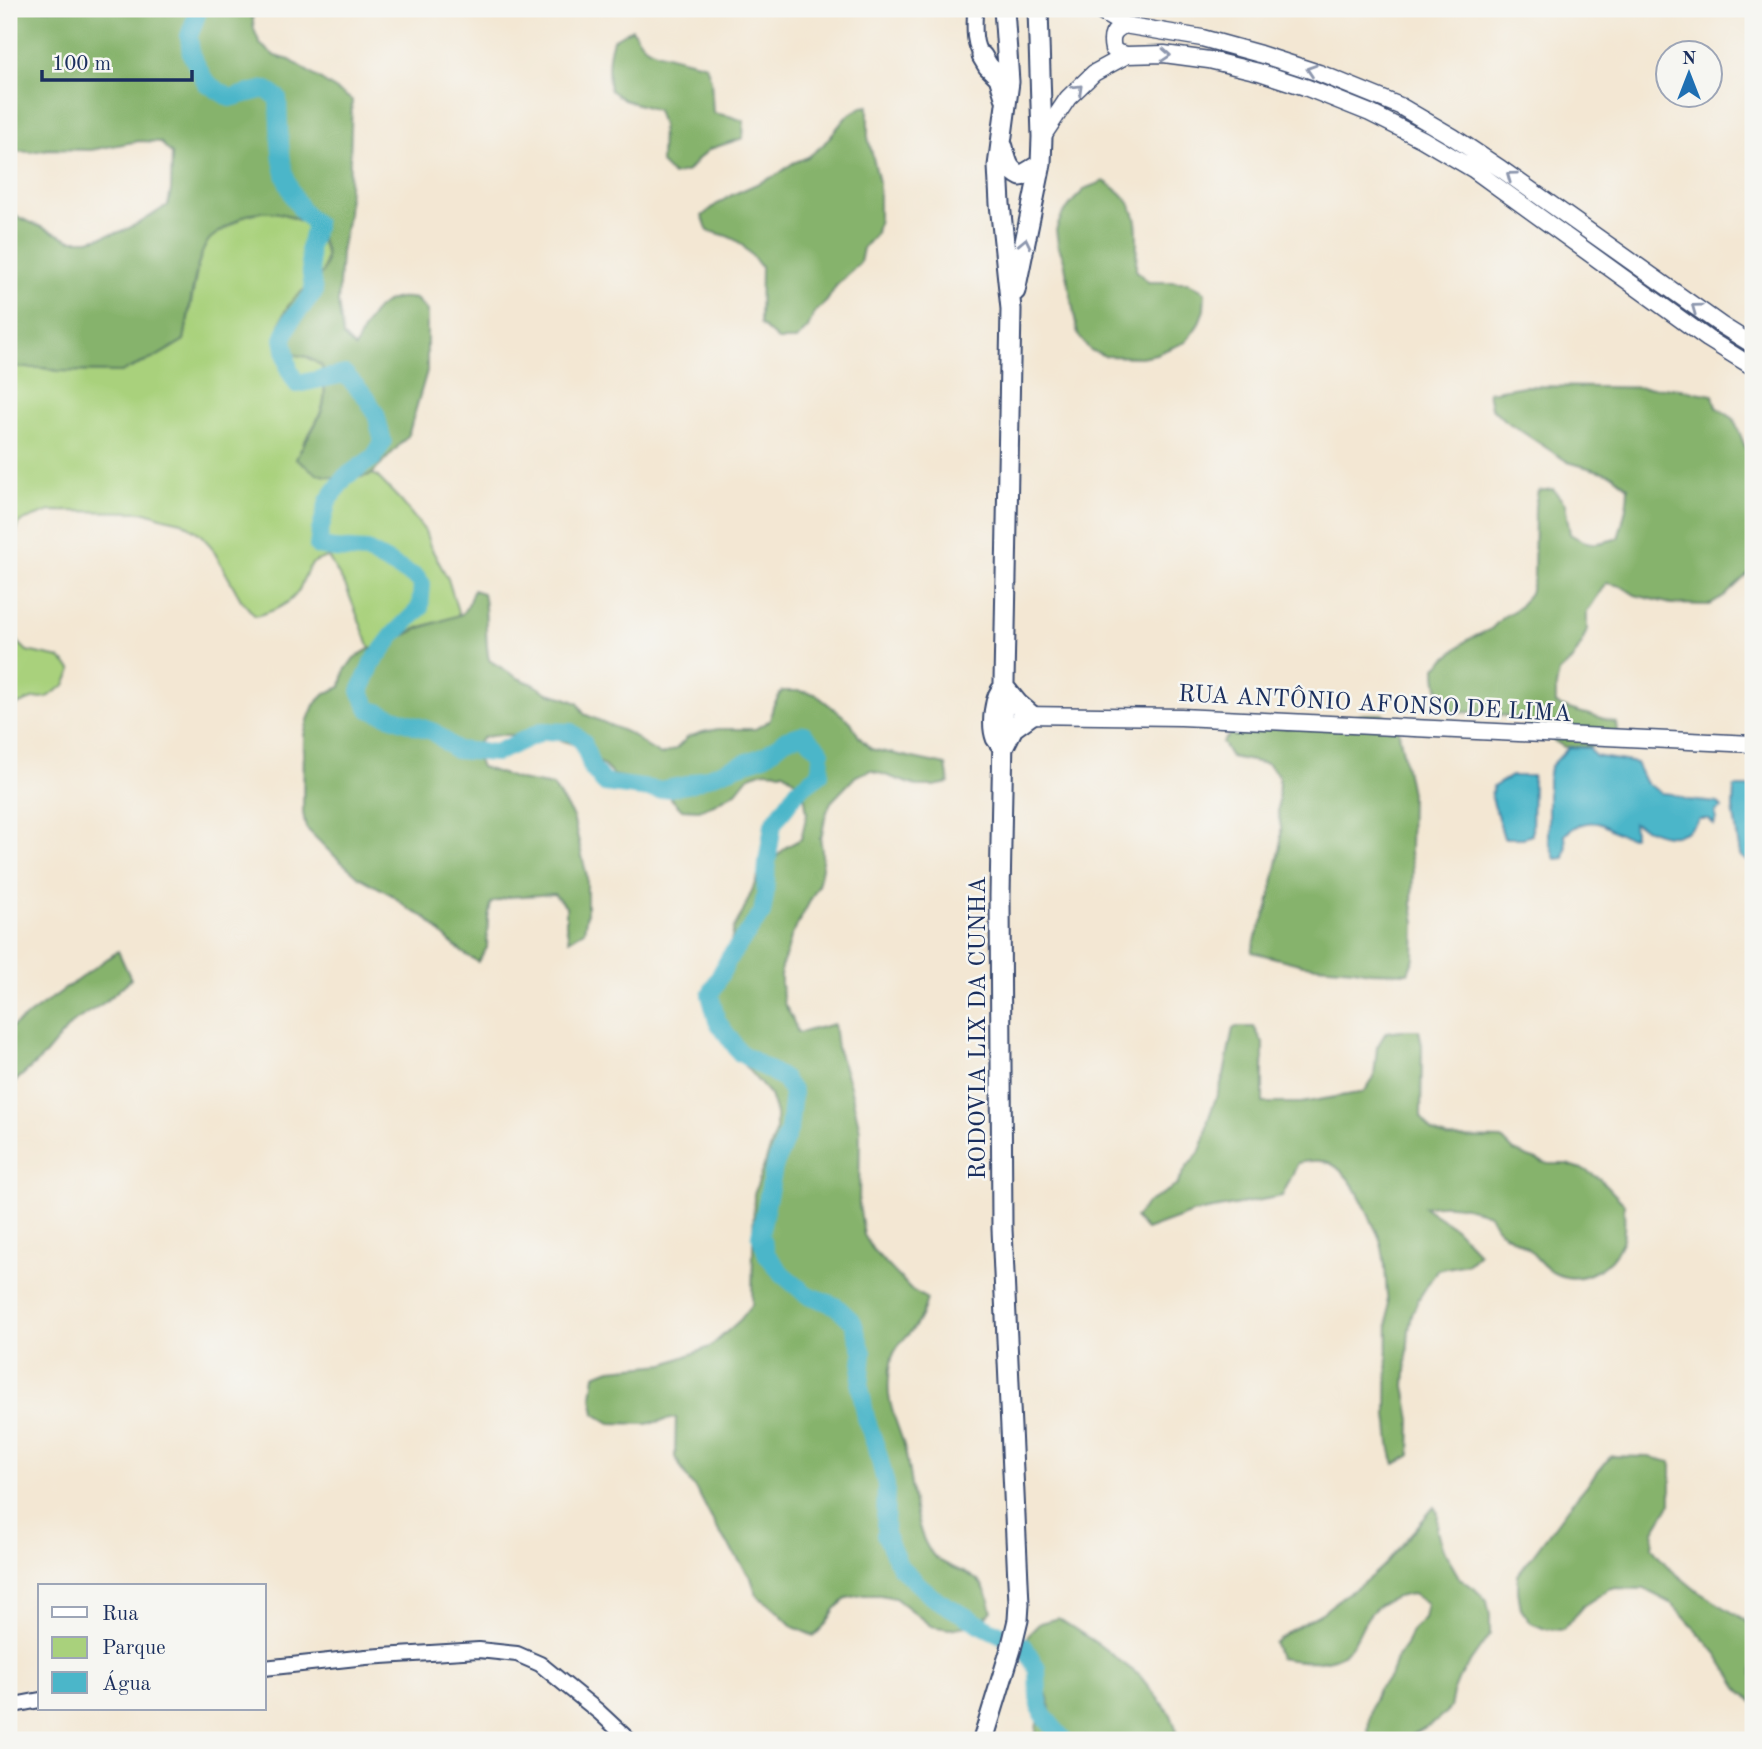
<svg xmlns="http://www.w3.org/2000/svg" width="1762" height="1749" viewBox="0 0 1762 1749" font-family="'Old Standard TT',serif">
<rect width="100%" height="100%" fill="#f6f6f2"/>
<filter id="ink" filterUnits="userSpaceOnUse"><feTurbulence type="fractalNoise" baseFrequency=".0143" numOctaves="2"/><feDisplacementMap in="SourceGraphic" scale="14" xChannelSelector="R" yChannelSelector="G"/><feConvolveMatrix kernelMatrix="1 2 1 2 8 2 1 2 1" color-interpolation-filters="sRGB"/></filter>
<filter id="wash" filterUnits="userSpaceOnUse"><feTurbulence type="fractalNoise" baseFrequency=".00686" numOctaves="4" result="noise"/><feDisplacementMap in="SourceGraphic" scale="28" xChannelSelector="R" yChannelSelector="G"/><feGaussianBlur stdDeviation="1.57" result="paint"/><feColorMatrix in="noise" values="0 0 0 0 0 0 0 0 0 0 0 0 0 0 0 0 0 1.4 0 .05"/><feComposite in="paint" operator="in"/></filter>
<g filter="url(#wash)">
<rect width="100%" height="100%" fill="#f3e7d3"/>
<path fill="#a9d17c" stroke="#62806d" stroke-width="2" d="M261,212H279L309,225L320,237L326,255L323,273L293,300L277,351L307,357L322,366C329,404 322,413 303,444L377,476L401,501L425,531L430,546L448,579L459,615C445,621 430,623 416,629C400,636 387,645 370,648L346,587L328,557C323,559 316,560 312,564C306,570 303,581 299,590C290,605 272,612 255,616L241,600L211,546L200,534L182,522L164,518L146,512L50,511L20,522L14,537L10,552V606L15,639L27,651L60,658L72,670L65,685L47,697L32,699L9,708V366L22,368H43L58,371L121,372L154,358L184,340L200,256L209,239L246,215Z"/>
<path fill="#86b36c" stroke="#507165" stroke-width="2" d="M9,9H254L252,14L254,29L260,44L275,56L290,60L352,100L348,216L341,252L338,303L343,336L355,348C364,328 373,302 398,298C404,297 410,298 416,299L427,311V371L408,436L371,475L356,478L332,477L317,474L296,459C303,443 314,430 320,415C327,400 325,381 322,366L307,357L277,351C277,333 280,315 292,301C305,285 327,280 326,256C325,222 275,204 247,215C243,216 214,235 211,238C195,252 189,318 184,340L154,358L121,372L58,371L43,368H22L9,366V213L71,240H89L123,231L141,222L168,205L171,190L172,154L160,142L139,141L91,150L49,149L31,152L9,151Z
M632,29C636,34 640,43 646,47C656,55 691,60 706,65L711,80L713,113L729,116L744,121L743,138L710,149L698,159L688,171L673,175L661,163L662,125L657,110L624,100L610,90C607,72 607,57 613,40Z
M868,106V137L879,182V218L876,233L863,248L860,263L836,286L827,301L814,313L808,328L796,340H778L760,324L761,267C742,243 738,237 708,231L702,216L717,204L732,195L777,175L793,163L808,157L823,145L847,116L862,107Z
M1104,181C1110,185 1117,189 1122,194C1143,214 1136,244 1136,270L1148,282H1187L1205,292L1204,310L1198,325L1186,342L1156,354L1141,357L1105,356L1090,350L1078,335L1064,260L1058,245L1056,230L1062,215L1074,200L1086,188Z
M1524,386L1674,388L1713,395L1716,407L1734,419L1746,449L1753,462V569L1725,596L1710,605L1671,604L1635,595L1621,586L1606,583L1587,612V630L1581,645L1572,660L1559,672L1556,687V704C1575,713 1596,715 1616,723L1618,739L1603,744L1582,747H1564L1520,719L1490,713L1454,712C1439,696 1436,689 1436,667L1467,640L1491,629L1503,617L1518,608L1530,593L1534,578L1535,506L1538,491L1553,489L1565,504L1570,534C1589,546 1597,545 1618,538C1624,520 1628,505 1628,487L1613,475L1568,462L1539,443L1503,419L1491,407L1488,392Z
M473,590L483,593C488,615 484,638 489,660L518,678L533,684L548,693L563,697L578,703L584,714L631,734L646,746L661,755L676,749L688,737L703,732L718,729H755L770,720L773,706L782,691H800L815,694L851,722L859,737L871,749L946,765L949,783L934,786H916L871,770L856,776L831,802L825,817L822,835L820,837L822,850V868L818,886L791,937L787,952L781,967V985L784,1003L792,1018L798,1033L834,1024L837,1048L849,1082L860,1130L859,1205L864,1235L873,1250L912,1290L927,1299C924,1310 921,1319 914,1328C906,1338 896,1345 892,1358C889,1370 888,1383 889,1395C891,1412 898,1426 903,1442C912,1472 912,1532 933,1555C946,1569 967,1569 979,1582C987,1589 989,1601 992,1611L982,1621L967,1626L949,1629L931,1626L895,1598L880,1595H862L847,1598L835,1609L826,1624L814,1636L793,1627L772,1606L757,1596L751,1578L716,1527L699,1494L687,1478L675,1457L676,1418L646,1424L610,1423L595,1414L592,1396L595,1375L610,1369L665,1364L710,1347L740,1320L752,1305L754,1194L776,1132V1114L770,1095L744,1065L735,1050L711,1023L712,987L731,942L734,927L743,912L758,876L786,847L801,839L807,814L805,799L799,784L784,772L763,771L748,777L736,792L714,804L699,810L681,809L658,785L613,775L601,763L586,754L579,746L553,738L538,735H499L484,737L472,749L481,767L520,780L553,786L573,817L587,877V913L584,931L569,940L566,925V907L554,894L509,897L491,903L488,918L487,948L478,962L463,953L449,941L425,917L410,910L392,895L359,877L330,852L306,828L303,813L304,735L308,720L314,705L326,693L341,687L344,672L354,658L369,649L384,646L417,629L462,614L468,605Z
M1364,714H1382L1397,723L1411,793L1410,853L1413,868L1412,904L1415,922L1414,958L1408,973L1369,972L1354,969L1303,965L1252,952L1256,937L1268,908L1281,845V827L1278,812L1279,776L1267,764L1231,757L1222,742L1235,730L1245,727L1289,728Z
M118,951L131,979L105,1002L72,1023L45,1055L9,1087V1029Z
M1236,1027H1254L1263,1043V1103H1301L1364,1092L1374,1077L1377,1047L1386,1032L1401,1030H1419L1422,1045L1421,1117L1433,1132L1448,1138L1502,1139L1514,1151L1528,1157L1549,1164H1567L1585,1170L1600,1179L1624,1204C1624,1215 1626,1232 1622,1242C1612,1266 1583,1286 1556,1274C1544,1269 1538,1258 1528,1249C1520,1240 1505,1237 1497,1228C1494,1224 1491,1218 1489,1214C1466,1206 1447,1202 1424,1207L1455,1228L1479,1253L1467,1264L1437,1270L1418,1300L1412,1315L1409,1330L1405,1386L1411,1420L1410,1456L1395,1464C1388,1447 1390,1434 1387,1416L1388,1305C1385,1284 1387,1261 1380,1240C1378,1233 1374,1227 1371,1220C1363,1201 1350,1173 1330,1163C1320,1159 1308,1161 1298,1163L1282,1196L1192,1213L1146,1230L1135,1218L1147,1203L1177,1185L1186,1168L1199,1153L1205,1138L1208,1120L1224,1075L1233,1028Z
M1611,1456L1649,1457L1671,1462V1503L1654,1531L1652,1547L1668,1567L1697,1591L1745,1620L1753,1630V1702L1740,1690L1717,1654L1707,1642L1671,1603L1644,1589L1611,1588L1583,1606L1563,1630L1545,1629L1531,1623L1521,1609L1518,1591V1575L1567,1509Z
M1434,1507L1438,1513L1437,1531L1443,1549L1460,1579L1475,1589L1487,1601L1490,1616V1634L1459,1678L1453,1693L1450,1708L1438,1720L1403,1740H1370L1368,1737L1369,1719L1372,1704L1378,1689L1390,1677L1396,1659L1406,1645L1412,1630L1424,1618L1427,1603L1412,1594C1390,1597 1374,1604 1363,1625C1359,1633 1355,1643 1349,1649C1332,1666 1300,1662 1279,1658L1274,1643L1289,1631L1322,1613L1343,1596L1358,1587L1373,1575L1386,1563Z
M1058,1618L1098,1644L1140,1676L1171,1715L1177,1731L1171,1740H1036L1035,1739L1037,1723L1051,1717L1049,1701L1043,1683L1028,1654V1635L1040,1623Z"/>
<path fill="#4bb6c9" stroke="#337294" stroke-width="2" d="M1569,747L1590,748L1595,756L1636,763L1645,782L1661,793L1672,794L1687,800L1718,803L1722,808L1715,812L1716,818L1714,825L1709,819H1699C1696,823 1691,829 1687,831C1669,842 1649,829 1633,823L1634,833L1632,837C1611,837 1604,815 1579,825C1573,828 1570,829 1565,835L1566,849L1564,858L1555,859L1548,839V780L1550,767Z
M1511,776H1533L1532,835L1523,838H1504L1491,795L1493,787Z
M1734,787H1753V862L1750,863L1740,856L1733,808Z"/>
<g fill="none" stroke-linecap="round" stroke-linejoin="round">
<path stroke="#4bb6c9" stroke-width="18" d="M199,9L189,36L191,54L206,83L230,98L265,89L278,98C280,137 277,175 301,209C305,215 311,220 316,224L309,248L311,274L314,293L291,320L283,339L289,370L297,384L345,374L366,397L376,414L383,442L374,457L345,477L328,501L320,531L318,546L334,549L367,551L417,578L422,584L420,608L394,634L373,662L360,691L369,709L434,732L456,750L496,753L543,731L571,732L583,742L592,768L604,783L658,790L687,785L766,755L786,739L804,734L821,752L820,774L798,790L773,824L767,863L765,896L762,913L729,958L710,995L717,1021L740,1053L784,1079L793,1092L789,1130L774,1168L760,1235L767,1255L782,1274L806,1294L836,1306L853,1322L863,1353L860,1387L866,1418L878,1453L886,1485L885,1534L900,1567L932,1597L981,1625L1024,1646L1037,1669L1038,1697L1042,1714L1064,1740"/>
</g>
</g>
<g filter="url(#ink)">
<g fill="none" stroke-linecap="round" stroke-linejoin="round">
<defs>
<path id="tertiary" d="M975,9C975,24 972,43 982,56
M264,1668L366,1657L479,1650L517,1654L540,1664L599,1712L629,1740
M9,1706L40,1700"/>
<path id="secondary" d="M1096,9L1124,25
M1042,137L1068,98L1094,73L1127,55
M1753,345L1721,325L1501,169L1453,137L1400,106L1319,73L1260,54L1202,38L1124,25C1113,31 1110,36 1113,49L1118,53L1127,55L1164,54L1209,60L1259,72L1305,87L1370,113L1422,139L1473,169L1708,339L1753,367
M1021,715L1181,717L1753,744"/>
<path id="primary" d="M982,56L988,66L999,77L1005,97
M1003,147C1007,162 1007,169 1021,176L1041,164
M1015,291L1041,164L1042,137L1038,9
M1004,687L1018,704L1031,715L1013,728L1003,748C1001,744 998,741 996,738C991,725 994,696 1004,687Z
M983,1740L1011,1649L1018,1620L1019,1604L1002,1229L1000,896L1011,309L1000,204L998,166L1009,82L1004,9"/>
</defs>
<use href="#tertiary" stroke="#3b4b70" stroke-width="18"/>
<use href="#secondary" stroke="#3b4b70" stroke-width="19"/>
<use href="#primary" stroke="#3b4b70" stroke-width="23"/>
<use href="#tertiary" stroke="#fff" stroke-width="14"/>
<use href="#secondary" stroke="#fff" stroke-width="16"/>
<use href="#primary" stroke="#fff" stroke-width="19"/>
</g>
<defs><path id="oneway-chevron" d="M-2-3.5L2.5 0L-2 3.5" fill="none" stroke-width="1.6" stroke-linecap="round" stroke-linejoin="round" transform="scale(1.75)"/></defs>
<g stroke="#8d97ae">
<use href="#oneway-chevron" transform="translate(1166 55) rotate(4)"/>
<use href="#oneway-chevron" transform="translate(1311 70) rotate(-162)"/>
<use href="#oneway-chevron" transform="translate(1078 89) rotate(-44)"/>
<use href="#oneway-chevron" transform="translate(1511 176) rotate(-144)"/>
<use href="#oneway-chevron" transform="translate(1025 243) rotate(-78)"/>
<use href="#oneway-chevron" transform="translate(1696 308) rotate(-144)"/>
</g>
</g>
<g text-anchor="middle" stroke-width="5" stroke-linejoin="round" paint-order="stroke">
<g font-size="24" fill="#1b2f5e" stroke="#f6f6f2">
<text transform="translate(1375 703) rotate(3)" y="8">RUA ANTÔNIO AFONSO DE LIMA</text>
<text transform="translate(977 1028) rotate(-90)" y="8">RODOVIA LIX DA CUNHA</text>
</g>
</g>
<rect width="1762" height="1749" fill="none" stroke="#f6f6f2" stroke-width="35"/>
<rect x="38" y="1584" width="228" height="126" fill="#f6f6f2" stroke="#9ea6b7" stroke-width="2"/>
<rect x="52" y="1607" width="35" height="10" fill="#ffffff" stroke="#9ea6b7" stroke-width="2"/>
<text x="102" y="1620" font-size="21" fill="#1b2f5e">Rua</text>
<rect x="52" y="1637" width="35" height="21" fill="#a9d17c" stroke="#9ea6b7" stroke-width="2"/>
<text x="102" y="1654" font-size="21" fill="#1b2f5e">Parque</text>
<rect x="52" y="1672" width="35" height="21" fill="#4bb6c9" stroke="#9ea6b7" stroke-width="2"/>
<text x="102" y="1690" font-size="21" fill="#1b2f5e">Água</text>
<g transform="translate(1689 74)"><circle r="33" fill="#f6f6f2" stroke="#9ea6b7" stroke-width="2"/>
<path d="M0-5L12 26L0 18L-12 26Z" fill="#1f6fb2"/>
<text y="-10" font-size="19" font-weight="bold" text-anchor="middle" fill="#1b2f5e">N</text>
</g>
<path d="M42 70v10h150v-10" fill="none" stroke="#1b2f5e" stroke-width="3.5"/>
<text x="52" y="70" font-size="21" fill="#1b2f5e" stroke="#f6f6f2" stroke-width="5" paint-order="stroke">100 m</text>
</svg>
